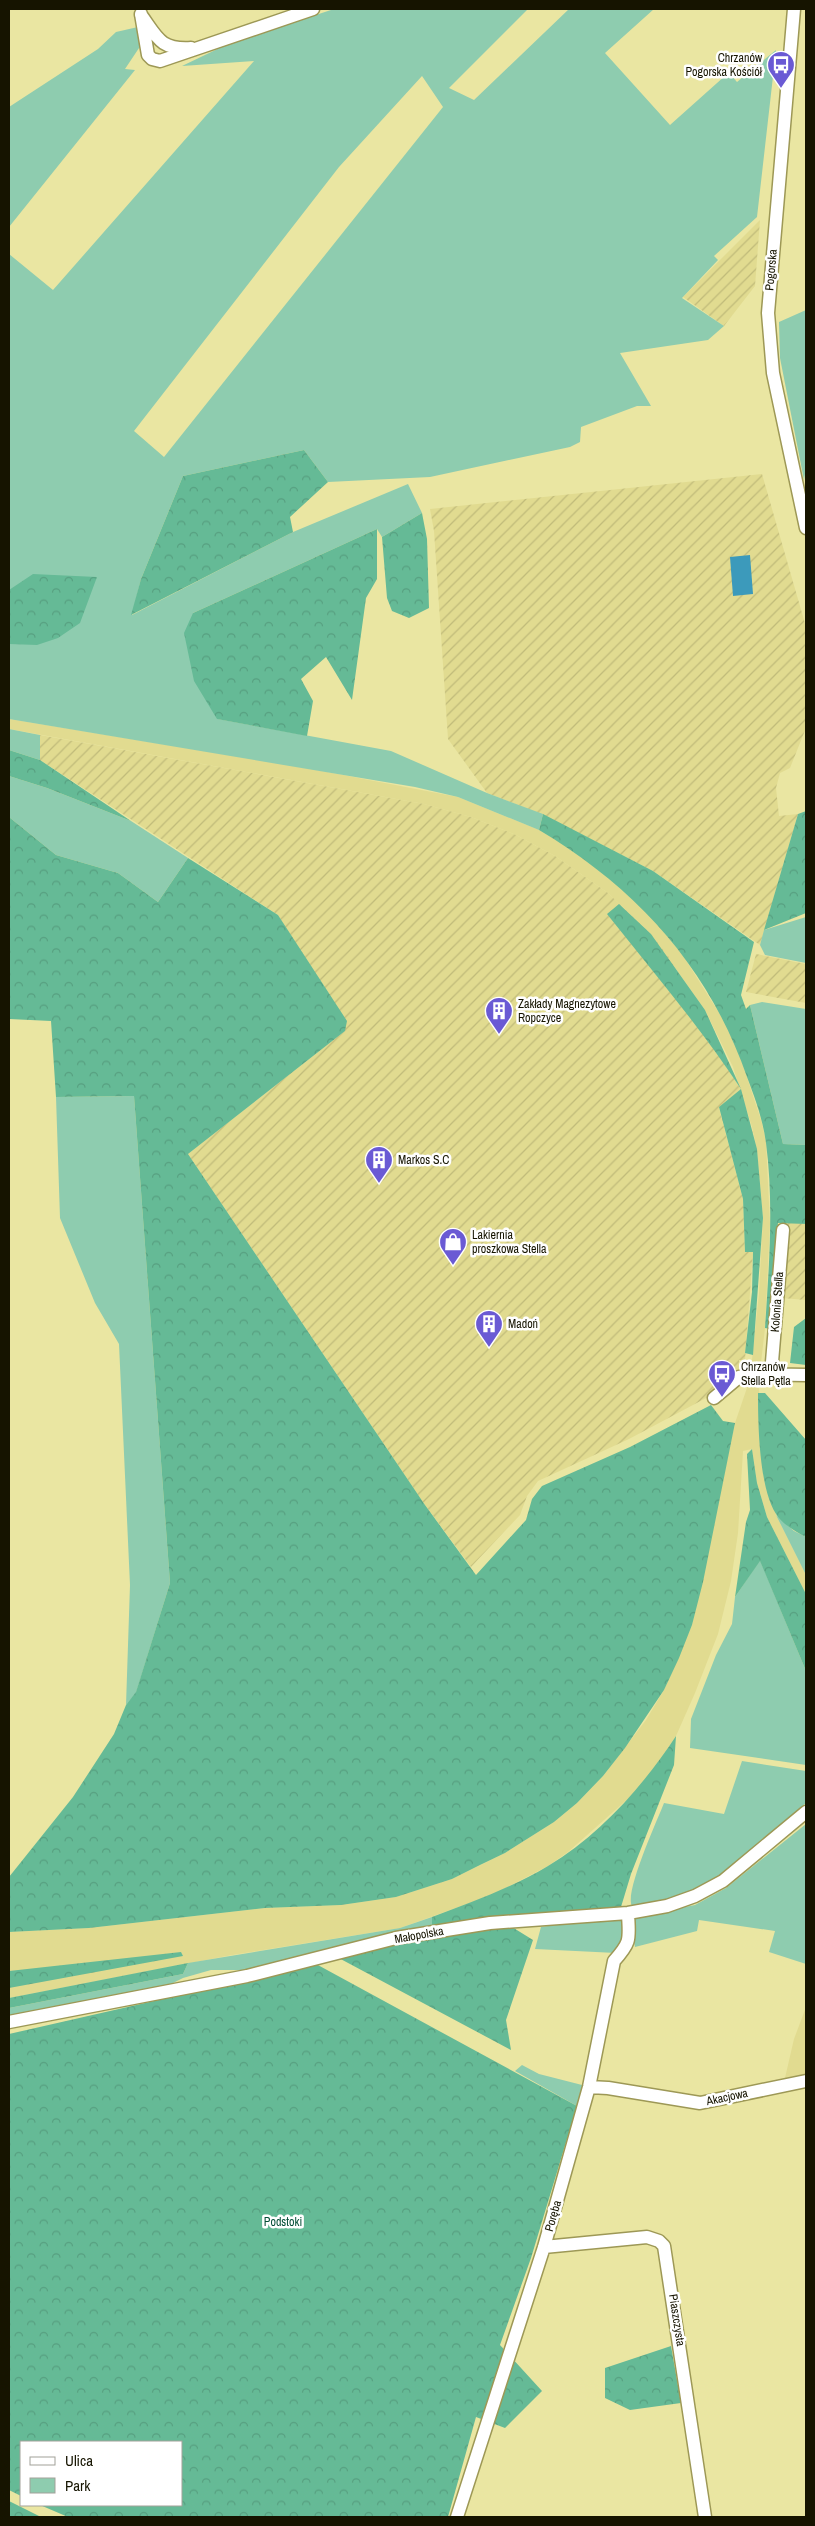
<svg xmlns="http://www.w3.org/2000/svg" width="815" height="2526" viewBox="0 0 815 2526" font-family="'Archivo Narrow',sans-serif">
<defs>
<pattern id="industrial-furrows" width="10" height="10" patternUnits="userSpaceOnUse" patternTransform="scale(1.25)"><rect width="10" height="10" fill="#e1db90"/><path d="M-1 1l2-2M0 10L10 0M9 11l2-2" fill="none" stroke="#c0bb7a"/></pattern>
<pattern id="forest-crowns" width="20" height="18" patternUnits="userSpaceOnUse" patternTransform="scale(1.25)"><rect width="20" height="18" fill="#65ba96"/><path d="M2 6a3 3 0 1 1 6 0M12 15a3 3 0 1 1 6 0" fill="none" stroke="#579f80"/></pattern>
</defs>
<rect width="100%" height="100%" fill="#eae6a2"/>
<path fill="#e1db90" d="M9,719L296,766L458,797L539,830L574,851L612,880L649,914L682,954L721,1016L737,1047L762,1123L766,1142L770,1224L765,1328L759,1380L760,1446L765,1479L776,1515L806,1575V1594L767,1517L757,1483L752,1449L743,1451L738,1533L731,1581L718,1634L695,1693L676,1736L652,1772L630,1797L568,1852L548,1866L492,1895L400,1928L232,1955L9,1998V1932L89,1928L265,1908L341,1905L396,1897L452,1879L505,1853L554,1822L577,1803L603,1776L646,1720L664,1690L692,1625L735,1423L750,1379L759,1293L763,1218L757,1150L752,1127L733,1067L705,1010L651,934L608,893L555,856L516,835L471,817L424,804L9,729Z
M806,2007V2074L785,2078L794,2039Z"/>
<path fill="url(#industrial-furrows)" d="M760,220L755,286L724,326L683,297Z
M762,474L806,627V728L790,768L780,773L776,788L779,816L798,814L760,945L653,871L543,815L487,793L448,739L434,531L430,509Z
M40,735L424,804L471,817L516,835L555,856L608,893L651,934L671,960L706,1036L741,1089L719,1108L743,1199L745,1252H753L745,1360H739V1370L726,1371V1384L708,1397L629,1439L538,1481L527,1496L520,1515L471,1567L425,1505L188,1154L345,1031L278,915L40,760Z
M756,954L806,964V1003L746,992Z
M787,1222L806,1224V1300L782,1298Z"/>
<path fill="#8eccaf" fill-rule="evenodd" d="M334,9H528L449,88L474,100L569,9H654L605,53L670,125L726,75L729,73L737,82L776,50L757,217L714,256L718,260L682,298L724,326L708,340L620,353L651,406H637L581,427L580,442L570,447L430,477L328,482L304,450L183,476L141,579L132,615L293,532L408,484L422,513L382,537L377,529L193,613L218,719L391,751L487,793L543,814L539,830L458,797L415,787L9,719V254L53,290L254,61L182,66L230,43ZM422,76L443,107L164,457L134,431L339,167Z
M138,27L141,45L125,69L135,70L9,227V107L98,49L116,32Z
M806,310V468L804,480L780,358L779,322Z
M9,729L40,735V760L9,750Z
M9,776L47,788L131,821L188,858L158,902L118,873L56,855L9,817Z
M806,917V963L765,955L760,945L764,930Z
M762,1002L806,1009V1145L783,1144L750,1005Z
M134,1096L170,1583L136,1693L126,1705L130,1585L119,1344L95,1303L60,1218L56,1097Z
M776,1515L794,1531L806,1537V1575Z
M760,1560L806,1671V1765L690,1748L691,1719L716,1655L732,1624L735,1597Z
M742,1761L806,1771V1803C771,1832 737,1872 695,1891C675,1900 653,1903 632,1906C624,1893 657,1821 664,1803L724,1814Z
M806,1824V1964L769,1952L775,1931L699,1920L697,1931L635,1947L632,1927L634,1917L695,1905L726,1888Z
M432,1917V1925L393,1932L250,1970H211L183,1978L165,1987L9,2017V2008L183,1974L188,1963L400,1928Z
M605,1918H623L626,1934L616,1953L535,1949L541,1927Z
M522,2065L539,2074L586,2086L577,2106L515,2071Z"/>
<path fill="url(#forest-crowns)" d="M304,450L328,482L290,517L293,532L131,615L141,579L183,476Z
M422,513L427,539L429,608L409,618L392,611L387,598L382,537Z
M377,529V579L366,598L352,700L326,657L301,679L313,701L307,736L217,719L194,681L184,633L193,613Z
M33,574L97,577L80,623L58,638L37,645L9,644V590Z
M9,750L40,760L131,821L47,788L9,776Z
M806,811V913L764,930L798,814Z
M543,814L653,871L754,942L741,995L746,1009L750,1005L783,1144L806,1145V1224L778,1223L771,1329L765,1328C769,1267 774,1204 766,1143C763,1120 755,1098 747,1077C709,968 638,889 539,830Z
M9,817L56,855L118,873L158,902L188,858L278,915L347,1021L345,1031L188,1154L425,1505L476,1575L526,1520L532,1499L542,1486L630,1447L711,1405L723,1421L735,1423L703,1582L692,1625L679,1658L664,1690L625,1748L603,1776L577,1803L554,1822L505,1853L480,1865L452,1879L396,1897L341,1905L265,1908L89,1928L9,1932V1877L73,1797L114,1734L126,1705L136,1692L170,1583L134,1096L56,1097L51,1021L9,1019Z
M619,904L651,934L705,1010L741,1089L757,1149L763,1218L753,1355L745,1353L752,1292L753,1252H745L743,1199L719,1107L741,1089C701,1028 653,972 607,914Z
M806,1318V1365L790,1363L794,1327Z
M758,1393H765L806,1440V1537C796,1532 782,1524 776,1514C759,1487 758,1425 758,1393Z
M752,1449L757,1483L767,1517L806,1594V1671L760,1561L735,1597L746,1522L750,1510L747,1454Z
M676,1736L674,1765L631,1874L621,1907L432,1925V1917C472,1902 511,1888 548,1866C600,1835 643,1786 676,1736Z
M512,1927L533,1940L506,2020L511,2050L335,1956L405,1942Z
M181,1952L183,1956L9,1988V1971Z
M188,1963L183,1974L9,2008V1998Z
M316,1964L577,2106L531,2258L500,2345L542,2391L505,2428L476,2417L448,2517H68L40,2505H181V2442H21V2496L9,2490V2034Z
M671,2346L681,2403L630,2410L605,2398V2368Z
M9,2501L41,2517H9Z"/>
<path fill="#3c9abb" d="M750,555L753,594L733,596L730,557Z"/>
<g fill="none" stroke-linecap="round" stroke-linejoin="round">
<defs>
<path id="minor" d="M794,9L768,313L773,373L806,528
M141,14L148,55L152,59L160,61L313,9
M141,15C157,37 160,50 191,48
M771,1374L783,1230
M714,1398L739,1377L755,1374L806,1375
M9,2022L247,1976L396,1938L490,1923L628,1913L667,1906L695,1896L723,1881L806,1812
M589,2087L608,2088L700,2103L806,2081
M544,2247L647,2237L659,2241L664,2246L705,2517
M457,2517L544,2247L589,2087L614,1961C632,1941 629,1939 628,1913"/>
</defs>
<use href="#minor" stroke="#9d9856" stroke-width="15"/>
<use href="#minor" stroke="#fff" stroke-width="12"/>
</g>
<defs>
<symbol id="bus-pin" viewBox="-11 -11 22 30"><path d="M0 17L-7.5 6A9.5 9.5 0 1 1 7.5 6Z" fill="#6a5ad4" stroke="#fff"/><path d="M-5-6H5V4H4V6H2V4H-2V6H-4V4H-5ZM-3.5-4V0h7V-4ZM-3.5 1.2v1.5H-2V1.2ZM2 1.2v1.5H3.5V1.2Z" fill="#fff"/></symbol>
<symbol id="building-pin" viewBox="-11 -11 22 30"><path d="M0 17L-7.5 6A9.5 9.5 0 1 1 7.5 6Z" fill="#6a5ad4" stroke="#fff"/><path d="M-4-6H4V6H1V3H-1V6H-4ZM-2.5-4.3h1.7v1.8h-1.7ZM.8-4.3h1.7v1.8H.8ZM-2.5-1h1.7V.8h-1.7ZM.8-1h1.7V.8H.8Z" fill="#fff"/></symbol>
<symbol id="shop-pin" viewBox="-11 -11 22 30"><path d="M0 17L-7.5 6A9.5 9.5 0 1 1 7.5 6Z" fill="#6a5ad4" stroke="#fff"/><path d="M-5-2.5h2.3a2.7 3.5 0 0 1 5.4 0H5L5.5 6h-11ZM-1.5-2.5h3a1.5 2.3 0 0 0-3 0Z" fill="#fff"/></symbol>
</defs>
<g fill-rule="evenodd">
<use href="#bus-pin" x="765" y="49" width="32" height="43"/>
<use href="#building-pin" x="483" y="995" width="32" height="43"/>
<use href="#building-pin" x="363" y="1144" width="32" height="43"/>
<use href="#shop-pin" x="437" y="1226" width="32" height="43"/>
<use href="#building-pin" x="473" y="1308" width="32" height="43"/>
<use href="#bus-pin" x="706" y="1358" width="32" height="43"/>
</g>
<g text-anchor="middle" stroke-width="5" stroke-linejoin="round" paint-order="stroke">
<g font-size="12" fill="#161400" stroke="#fff" text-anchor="start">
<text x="762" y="62" text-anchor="end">Chrzanów<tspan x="762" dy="14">Pogorska Kościół</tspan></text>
<text x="518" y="1008">Zakłady Magnezytowe<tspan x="518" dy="14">Ropczyce</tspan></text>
<text x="398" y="1164">Markos S.C</text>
<text x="472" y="1239">Lakiernia<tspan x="472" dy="14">proszkowa Stella</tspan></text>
<text x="508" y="1328">Madoń</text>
<text x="741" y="1371">Chrzanów<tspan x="741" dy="14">Stella Pętla</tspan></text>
</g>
<g font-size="12" fill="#161400" stroke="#fff">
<text transform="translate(771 270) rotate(-85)" y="4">Pogorska</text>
<text transform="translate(777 1302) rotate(-86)" y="4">Kolonia Stella</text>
<text transform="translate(419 1935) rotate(-10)" y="4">Małopolska</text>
<text transform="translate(727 2097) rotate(-12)" y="4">Akacjowa</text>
<text transform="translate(553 2216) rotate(-74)" y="4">Poręba</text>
<text transform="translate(677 2320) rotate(81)" y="4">Piaszczysta</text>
</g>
<g font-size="12" fill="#044e37" stroke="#fff">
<text x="283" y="2226">Podstoki</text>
</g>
</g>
<rect width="815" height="2526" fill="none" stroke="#161400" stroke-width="20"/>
<rect x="20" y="2441" width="162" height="65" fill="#ffffff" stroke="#a2a199"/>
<rect x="30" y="2457" width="25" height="8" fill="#ffffff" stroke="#a2a199"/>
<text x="65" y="2466" font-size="15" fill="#161400">Ulica</text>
<rect x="30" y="2478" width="25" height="15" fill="#8eccaf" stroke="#a2a199"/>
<text x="65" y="2491" font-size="15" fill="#161400">Park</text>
</svg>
